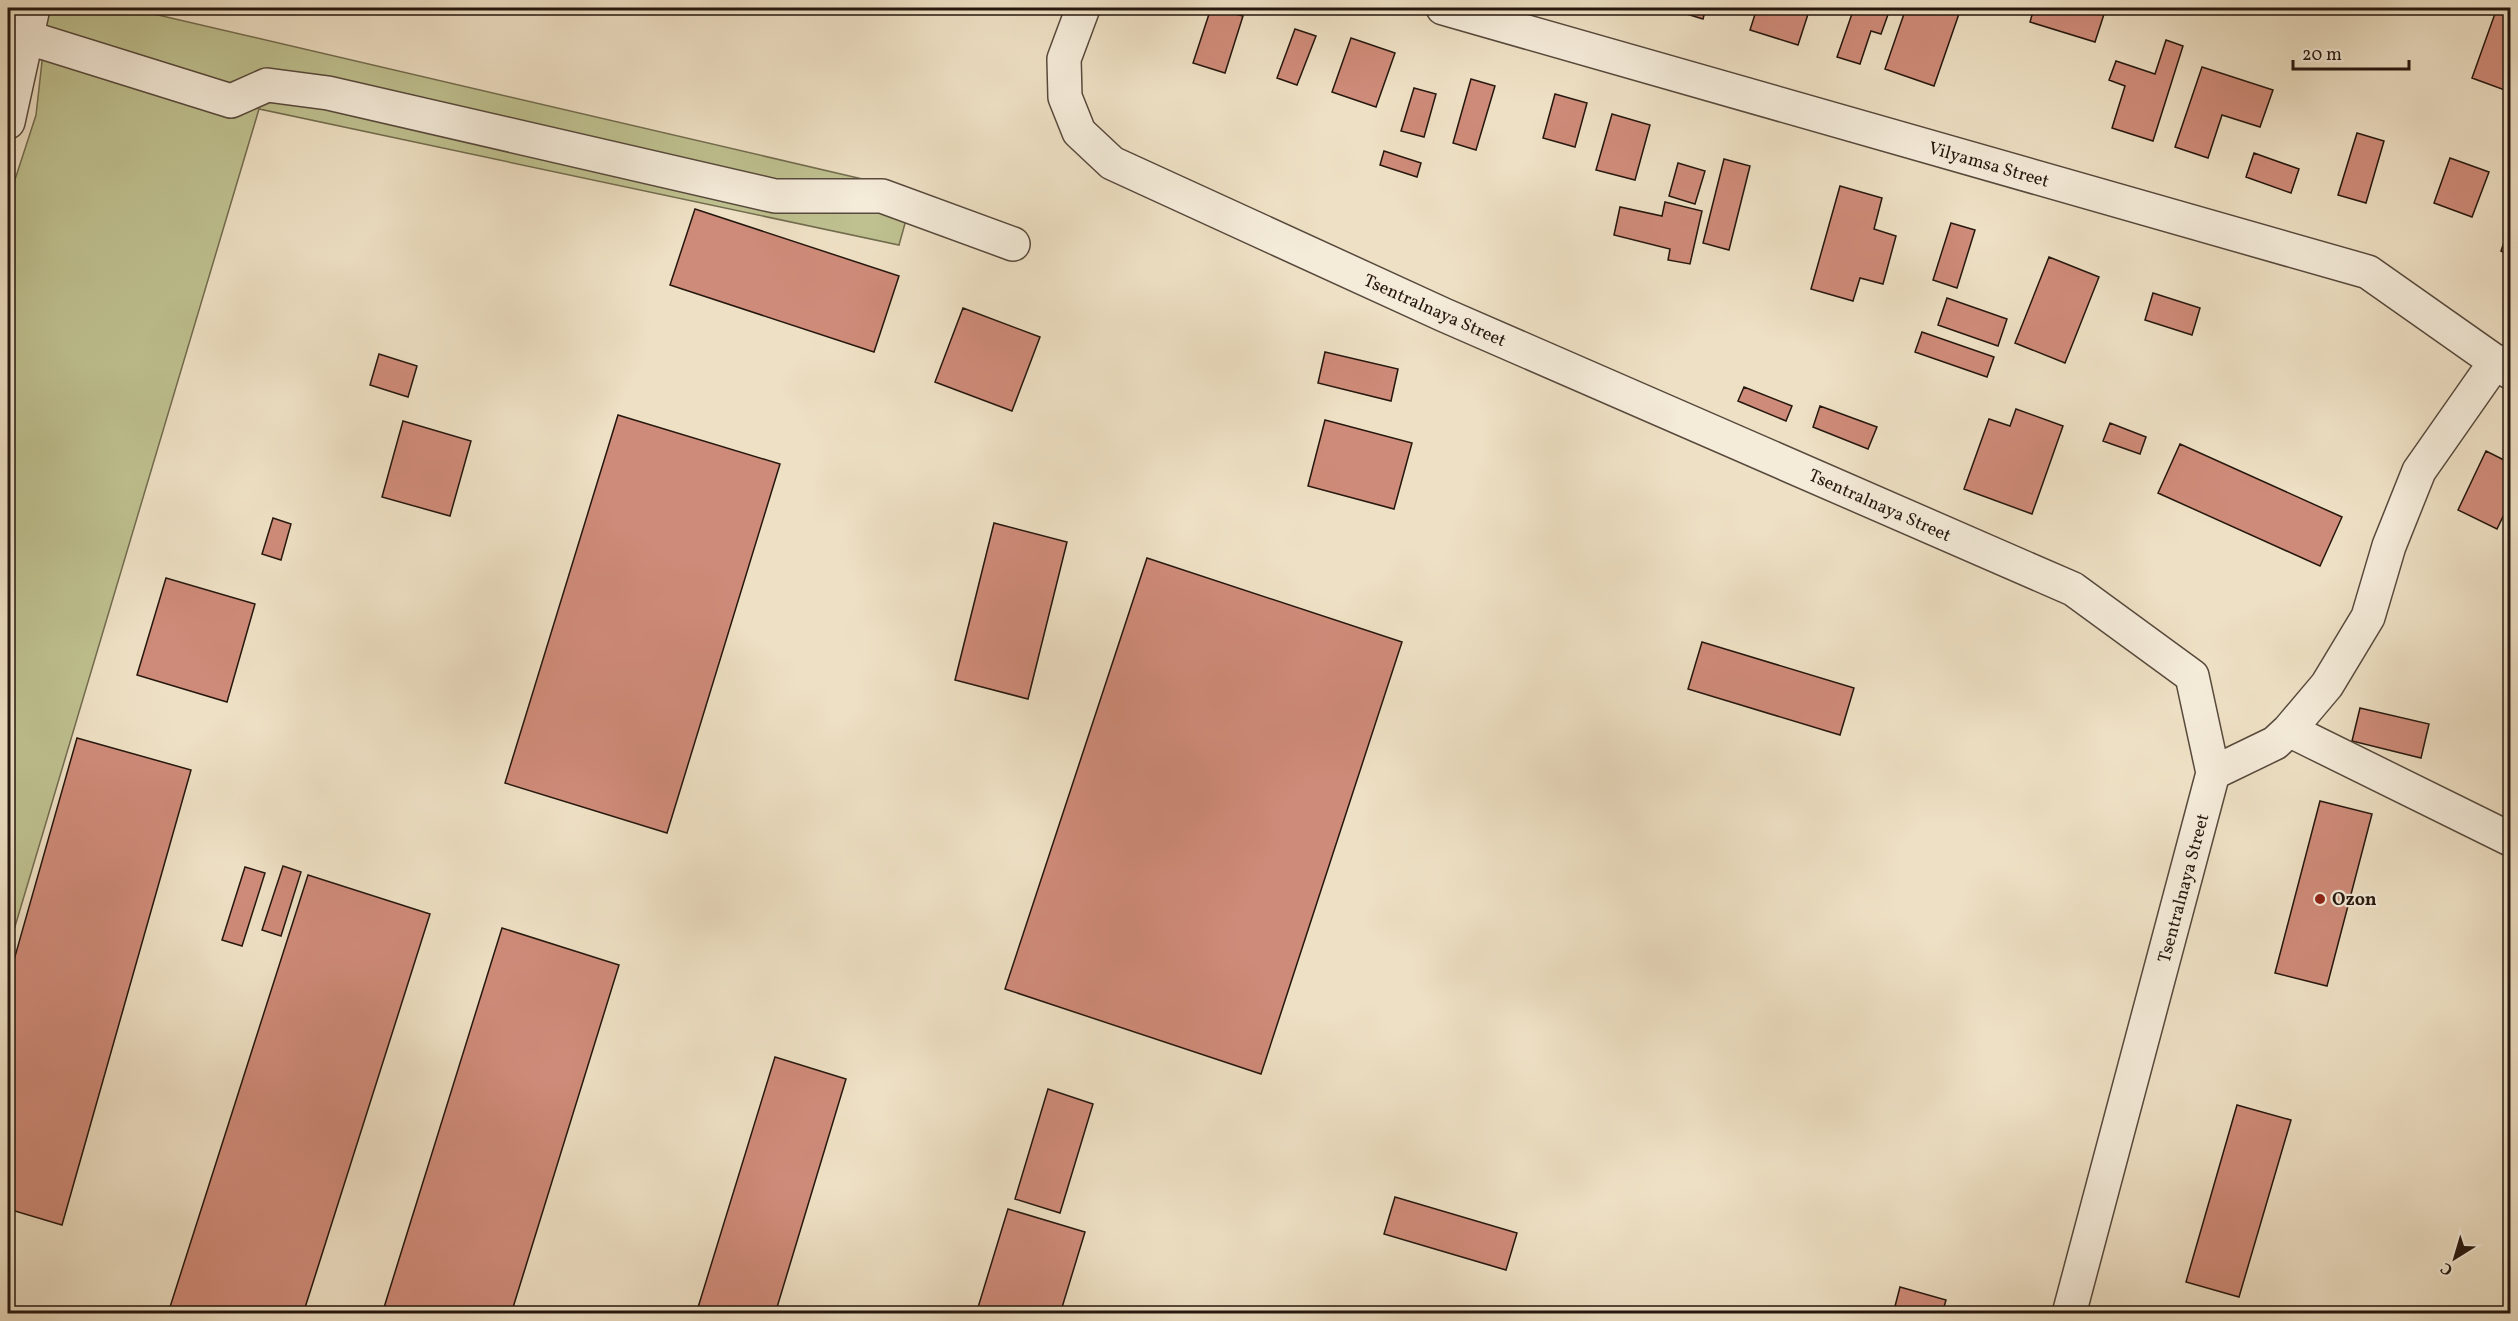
<svg xmlns="http://www.w3.org/2000/svg" width="2518" height="1321" viewBox="0 0 2518 1321" font-family="Vollkorn,serif">
<rect width="100%" height="100%" fill="#eee0c4"/>
<filter id="stains"><feTurbulence type="fractalNoise" baseFrequency=".00333" numOctaves="4"/><feColorMatrix values="0 0 0 0 .2 0 0 0 0 .09 0 0 0 0 .02 0 0 0 .5 -.17"/></filter>
<radialGradient id="worn" r=".72"><stop offset=".6" stop-color="#630" stop-opacity="0"/><stop offset="1" stop-color="#630" stop-opacity=".3"/></radialGradient>
<path fill="#bfc190" stroke="#726c4f" stroke-width="1.5" d="M48,8H128L914,191L899,245L259,109L8,950V201L36,115Z"/>
<path fill="#cf8b79" stroke="#25170e" stroke-width="1.5" d="M1211,8L1243,16L1225,73L1193,63Z
M1667,8H1706L1703,19Z
M1757,8H1810L1798,45L1750,30Z
M1854,8L1890,9L1881,34L1871,31L1860,64L1837,57Z
M1906,8H1961L1934,86L1885,69Z
M2034,8H2106L2095,42L2030,22Z
M2497,8L2510,9V92L2472,78Z
M1295,29L1316,36L1297,85L1277,78Z
M1351,38L1395,53L1376,107L1332,92Z
M2166,40L2183,46L2153,141L2112,128L2125,86L2109,80L2116,61L2155,74Z
M2202,67L2273,90L2260,127L2222,115L2208,158L2175,147Z
M1471,79L1495,86L1476,150L1453,143Z
M1414,88L1436,94L1424,137L1401,131Z
M1555,94L1587,103L1575,147L1543,138Z
M1612,114L1650,125L1635,180L1596,170Z
M2357,133L2384,141L2366,203L2338,195Z
M1384,151L1421,163L1417,177L1380,165Z
M2254,153L2299,169L2291,193L2246,177Z
M2450,158L2489,172L2472,217L2434,203Z
M1724,159L1750,166L1729,250L1703,243Z
M1678,163L1705,171L1695,204L1669,196Z
M1840,186L1882,198L1874,229L1896,236L1883,284L1860,278L1853,301L1811,289Z
M1665,202L1702,211L1690,264L1668,260L1670,249L1614,235L1620,207L1662,216Z
M695,209L899,276L874,352L670,285Z
M1951,223L1975,230L1957,288L1933,280Z
M2510,225V255L2501,251Z
M2049,257L2099,277L2065,363L2015,343Z
M2153,293L2200,308L2192,335L2145,320Z
M1947,298L2007,319L1998,346L1938,325Z
M963,308L1040,337L1012,411L935,382Z
M1922,332L1994,357L1987,377L1915,352Z
M1325,352L1398,369L1391,401L1318,383Z
M379,354L417,366L408,397L370,385Z
M1744,387L1792,406L1786,421L1738,401Z
M1820,406L1877,427L1868,449L1813,427Z
M2016,409L2063,426L2032,514L1964,489L1989,419L2010,426Z
M618,415L780,464L667,833L505,783Z
M1325,420L1412,443L1394,509L1308,486Z
M403,421L471,441L450,516L382,497Z
M2110,423L2146,437L2140,454L2103,441Z
M2180,444L2342,517L2320,566L2158,493Z
M2486,451L2510,463V502L2497,529L2458,510Z
M273,518L291,524L281,560L262,554Z
M994,523L1067,542L1028,699L955,680Z
M1147,558L1402,642L1261,1074L1005,989Z
M166,578L255,604L227,702L137,675Z
M1702,642L1854,688L1840,735L1688,689Z
M2360,708L2429,724L2421,758L2352,741Z
M77,738L191,770L62,1225L8,1209V981Z
M2320,801L2372,814L2327,986L2275,973Z
M283,866L301,872L281,936L262,930Z
M245,867L265,873L242,946L222,940Z
M308,875L430,914L303,1314H190L170,1307Z
M502,928L619,965L511,1314H382Z
M775,1057L846,1079L775,1314H696Z
M1048,1089L1093,1104L1060,1213L1015,1199Z
M2237,1105L2291,1120L2239,1297L2186,1282Z
M1395,1197L1517,1233L1506,1270L1384,1234Z
M1008,1209L1085,1232L1060,1314H976Z
M1900,1287L1946,1300L1942,1314H1893Z"/>
<g fill="none" stroke-linecap="round" stroke-linejoin="round">
<defs>
<path id="minor" d="M1083,8L1064,59L1065,97L1079,132L1112,163L1444,315L2073,589L2192,676L2213,773L2069,1314
M1443,8L2368,272L2510,372
M26,37L231,101L267,85L328,93L775,196H882L1013,244
M8,122L33,8
M2289,730L2510,839
M2213,773L2275,743L2289,730L2327,685L2368,617L2389,546L2419,471L2496,361"/>
</defs>
<use href="#minor" stroke="#57493c" stroke-width="36"/>
<use href="#minor" stroke="#f4ebd9" stroke-width="33"/>
</g>
<circle fill="#8f2418" stroke="#f4ebd9" stroke-width="2" cx="2320" cy="899" r="6"/>
<g text-anchor="middle" stroke-width="4.5" stroke-linejoin="round" paint-order="stroke">
<g font-size="18" fill="#25170e" stroke="#f4ebd9">
<text transform="translate(1989 164) rotate(16)" y="6">Vilyamsa Street</text>
<text transform="translate(1435 310) rotate(24)" y="6">Tsentralnaya Street</text>
<text transform="translate(1880 505) rotate(24)" y="6">Tsentralnaya Street</text>
<text transform="translate(2183 888) rotate(-75)" y="6">Tsentralnaya Street</text>
</g>
<g font-size="18" font-weight="bold" fill="#25170e" stroke="#f4ebd9" text-anchor="start">
<text x="2332" y="905">Ozon</text>
</g>
</g>
<rect width="2518" height="1321" fill="none" stroke="#eee0c4" stroke-width="30"/>
<rect x="9" y="9" width="2500" height="1303" fill="none" stroke="#25170e" stroke-width="3"/>
<rect x="15" y="15" width="2488" height="1291" fill="none" stroke="#25170e" stroke-width="1.5"/>
<g transform="translate(2455 1258) rotate(217)" stroke="#f4ebd9" stroke-width="4.5" paint-order="stroke">
<path d="M0-4.5L10 22L0 15L-10 22Z" fill="#25170e"/>
<text y="-9" font-size="16" font-weight="bold" text-anchor="middle" fill="#25170e">С</text>
</g>
<path d="M2293 60v9h116v-9" fill="none" stroke="#25170e" stroke-width="3"/>
<text x="2302" y="60" font-size="18" fill="#25170e" stroke="#f4ebd9" stroke-width="4.5" paint-order="stroke">20 m</text>
<rect width="100%" height="100%" filter="url(#stains)"/>
<rect width="100%" height="100%" fill="url(#worn)"/>
</svg>
